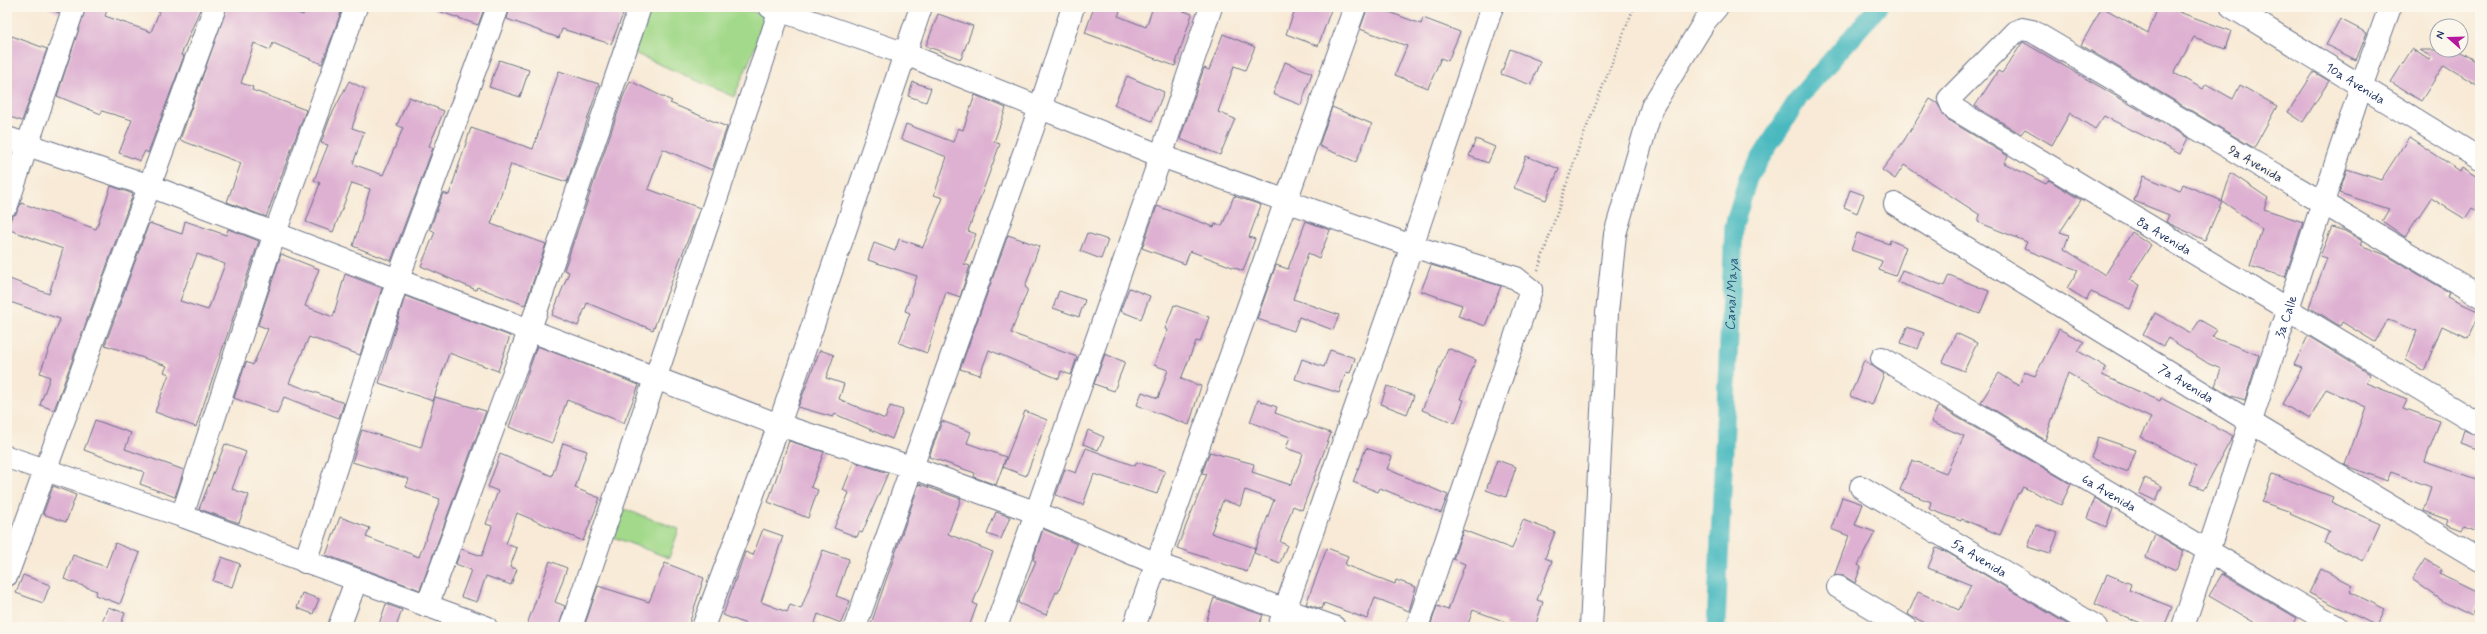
<svg xmlns="http://www.w3.org/2000/svg" width="2487" height="634" viewBox="0 0 2487 634" font-family="Mynerve,sans-serif">
<rect width="100%" height="100%" fill="#fbf7ec"/>
<filter id="ink" filterUnits="userSpaceOnUse"><feTurbulence type="fractalNoise" baseFrequency=".025" numOctaves="2"/><feDisplacementMap in="SourceGraphic" scale="8" xChannelSelector="R" yChannelSelector="G"/><feConvolveMatrix kernelMatrix="1 2 1 2 8 2 1 2 1" color-interpolation-filters="sRGB"/></filter>
<filter id="wash" filterUnits="userSpaceOnUse"><feTurbulence type="fractalNoise" baseFrequency=".012" numOctaves="4" result="noise"/><feDisplacementMap in="SourceGraphic" scale="16" xChannelSelector="R" yChannelSelector="G"/><feGaussianBlur stdDeviation="0.9" result="paint"/><feColorMatrix in="noise" values="0 0 0 0 0 0 0 0 0 0 0 0 0 0 0 0 0 1.4 0 .05"/><feComposite in="paint" operator="in"/></filter>
<g filter="url(#wash)">
<rect width="100%" height="100%" fill="#f8ead6"/>
<path fill="#a3d98a" stroke="#5f8474" d="M650,7H739L768,17L734,97L634,53Z
M624,509L679,529L669,558L613,537Z"/>
<g fill="none" stroke-linecap="round" stroke-linejoin="round">
<path stroke="#49b9bf" stroke-width="19" id="s1" d="M1716,627L1734,226L1748,178L1800,96L1878,7"/>
</g>
<g id="blocks">
<path fill="#deb1d2" fill-rule="evenodd" d="M46,7H61L59,13Z
M86,7H108L105,16L151,32L161,7H201L181,55L184,56L148,153L145,151L140,161L119,153L132,120L102,111L101,114L57,96Z
M227,7H280L303,15L306,7H343L322,64L273,43L270,50L254,43L241,83L253,87L252,90L306,110L266,217L227,202L241,163L180,140Z
M433,7H485L478,25L433,9Z
M510,7H626L611,44L562,29L559,38L507,19Z
M1094,7H1122L1118,16L1146,27L1153,7H1173L1192,14L1175,66L1085,33Z
M1296,7H1332L1318,46L1286,34Z
M1368,7H1376L1421,24L1423,18L1460,32L1448,61L1441,58L1428,88L1395,75L1407,46L1360,29Z
M2102,7L2148,33L2158,7H2181L2179,12L2231,31L2225,49L2194,37L2174,73L2203,89L2206,84L2233,99L2240,85L2277,106L2254,148L2081,45Z
M938,14L973,26L961,59L926,46Z
M2340,19L2367,33L2356,60L2326,45Z
M1223,34L1255,47L1245,70L1234,66L1218,112L1235,119L1220,155L1180,139L1204,68L1209,70Z
M12,36L47,49L22,121L7,116V94L11,82L7,80V48Z
M2023,42L2188,138L2180,154L2104,116L2095,129L2070,113L2052,145L2025,129L2021,134L1975,106L1998,71L2002,73Z
M1510,49L1540,61L1531,85L1501,74Z
M2412,49L2429,60L2431,57L2420,50H2457L2480,64V87L2444,65L2421,101L2391,82Z
M499,60L529,70L520,97L489,87Z
M1285,62L1312,73L1301,105L1273,94Z
M559,71L599,84L567,182L511,164L491,224L546,244L525,305L477,287L476,290L421,266L435,232L430,229L443,193L449,195L471,128L533,149Z
M2314,72L2329,81L2303,122L2288,112Z
M1127,76L1164,92L1152,121L1114,105Z
M349,81L365,89L352,128L364,132L353,164L383,175L403,128L397,125L409,97L444,111L429,146L433,148L391,261L353,246L370,189L352,183L333,232L306,222L320,183L314,180L328,145L321,143L330,118Z
M630,81L672,101L670,103L727,127L712,170L663,149L648,189L700,208L653,330L587,303L578,326L552,315L569,272L564,270L623,97Z
M913,82L931,88L926,102L908,96Z
M975,95L1006,108L994,142L1000,144L968,231L976,234L964,264L970,266L960,297L946,292L927,353L899,343L910,313L905,311L917,276L868,260L874,243L895,251L899,239L923,247L943,198L934,195L947,157L901,139L906,124L953,142L958,128L963,130Z
M1930,99L1937,103L1947,119L2008,156L2004,163L2046,184L2049,180L2081,200L2060,232L2069,235L2064,249L2105,275L2132,232L2151,245L2129,280L2140,285L2130,309L2091,292L2086,300L2067,288L2078,270L2024,249L2027,242L1978,222L1980,215L1904,165L1895,179L1882,170L1903,142Z
M1332,107L1372,124L1356,162L1319,146Z
M2409,137L2460,171L2462,167L2480,178V213L2472,208L2465,219L2431,198L2405,237L2382,221L2389,209L2339,193L2347,169L2381,180Z
M1476,139L1495,147L1488,163L1469,156Z
M1526,156L1559,169L1546,200L1514,188Z
M2231,173L2268,198L2264,209L2303,222L2285,277L2250,266L2262,229L2222,201Z
M2143,176L2180,191L2183,184L2222,201L2205,240L2166,222L2169,215L2134,201Z
M111,186L133,194L54,410L40,405L50,377L40,373L60,319L7,301V278L49,294L63,249L7,229L12,216L16,214L21,203L96,229Z
M1850,190L1864,195L1857,213L1844,207Z
M1234,196L1261,205L1249,237L1255,239L1243,271L1190,251L1185,264L1142,248L1157,206L1214,227L1215,224L1222,226Z
M185,221L226,235L228,229L259,241L196,427L155,412L169,374L164,372L167,366L105,345L149,223L182,234ZM197,254L225,264L208,310L180,301Z
M1306,221L1330,230L1319,258L1308,253L1293,299L1339,315L1333,330L1299,317L1294,331L1257,319L1276,265L1288,269Z
M2332,227L2345,231L2362,241L2360,245L2386,255L2449,292L2447,297L2480,312L2468,338L2442,326L2424,371L2406,360L2417,331L2388,320L2375,342L2342,322L2340,326L2309,307L2327,258L2320,256Z
M1087,233L1108,240L1101,259L1080,251Z
M1857,233L1889,244L1890,240L1906,247L1895,276L1879,270L1882,261L1851,250Z
M1008,235L1039,246L1025,287L1028,289L1011,333L1077,357L1071,375L1061,371L1059,379L989,350L980,375L960,369Z
M281,254L319,269L305,306L333,317L345,274L382,288L360,355L309,337L289,383L344,403L339,418L284,397L277,414L234,398L246,362L253,365L268,329L258,325Z
M1431,265L1501,286L1485,326L1458,316L1462,305L1421,291Z
M1902,270L1944,286L1949,275L1989,291L1980,314L1897,282Z
M1129,288L1150,296L1141,319L1120,311Z
M1059,291L1085,300L1079,317L1053,308Z
M405,296L510,336L498,371L449,353L433,401L379,383Z
M1174,305L1209,317L1200,342L1196,341L1181,379L1201,386L1189,425L1137,405L1142,392L1158,398L1168,370L1154,365L1168,330L1165,329Z
M2155,313L2191,333L2200,320L2217,330L2212,337L2259,355L2245,400L2232,396L2215,386L2221,369L2209,364L2168,338L2163,346L2143,335Z
M1907,327L1924,333L1918,349L1901,343Z
M2059,329L2084,342L2078,351L2106,367L2102,375L2160,401L2161,398L2233,436L2204,489L2190,484L2196,466L2141,437L2151,418L2119,403L2068,373L2045,440L1981,402L1999,373L2019,386L2024,372L2035,376Z
M1956,333L1977,343L1964,371L1943,362Z
M2308,336L2370,374L2366,383L2407,399L2403,408L2440,421L2425,461L2480,480V532L2464,526L2462,530L2446,524L2448,520L2423,511L2431,487L2391,472L2387,481L2345,465L2366,407L2326,389L2310,419L2282,404L2302,368L2294,365Z
M537,346L639,385L624,423L567,400L552,443L509,427Z
M1448,348L1476,360L1460,399L1464,400L1455,423L1422,410Z
M820,350L834,355L826,378L844,384L839,399L885,419L890,406L903,410L892,439L835,414L833,417L798,407Z
M1330,350L1355,358L1350,373L1346,372L1339,393L1295,379L1302,359L1324,367Z
M1105,354L1125,362L1114,391L1094,384Z
M1864,360L1884,374L1872,405L1850,396Z
M1387,386L1414,396L1407,414L1381,404Z
M435,397L486,411L420,590L326,555L340,517L370,528L366,537L419,557L440,499L406,487L409,479L352,462L362,430L421,448Z
M1258,400L1277,407L1275,413L1331,433L1302,510L1293,506L1280,542L1287,545L1280,563L1254,553L1274,500L1245,490L1240,506L1223,500L1211,533L1255,548L1247,572L1177,548L1207,474L1202,473L1210,452L1254,464L1252,472L1291,485L1303,454L1286,448L1290,437L1250,422Z
M1938,406L2071,484L2061,505L2023,487L2019,494L2018,493L2000,535L1962,519L1961,521L1929,509L1931,502L1900,490L1912,460L1946,473L1964,436L1931,422Z
M1025,411L1047,420L1026,476L1003,467Z
M95,420L131,433L125,449L184,470L175,497L140,484L144,472L84,450Z
M942,421L971,432L967,443L1006,457L996,485L974,477L975,473L929,457Z
M1088,430L1104,437L1098,450L1083,444Z
M2464,430L2480,437V450L2460,443Z
M2098,437L2136,450L2128,472L2091,458Z
M789,441L824,452L811,487L818,490L808,518L768,502Z
M563,443L587,451L575,488L600,498L583,541L517,513L506,544L517,548L510,567L517,569L511,585L486,576L477,602L461,597L471,570L456,564L461,549L482,556L492,526L486,524L498,491L488,487L500,454L552,476Z
M225,444L246,452L232,489L249,495L239,523L199,509Z
M1086,448L1135,466L1137,462L1165,471L1157,494L1094,474L1083,505L1056,495L1065,469L1076,473Z
M1366,448L1392,457L1387,469L1448,495L1441,513L1380,488L1378,492L1353,482Z
M1497,460L1516,467L1506,497L1486,490Z
M854,462L888,473L862,533L859,532L857,537L834,528L849,493L843,490Z
M2273,474L2333,497L2331,502L2380,524L2363,561L2324,543L2329,531L2290,514L2291,512L2262,502Z
M2145,478L2162,486L2156,501L2139,493Z
M919,484L961,499L948,534L993,552L973,603L977,605L969,627H870Z
M53,486L76,495L66,522L43,514Z
M1842,497L1863,504L1855,525L1875,532L1858,565L1861,567L1855,583L1844,576H1834L1849,536L1831,529Z
M2095,498L2113,509L2106,527L2087,518Z
M996,512L1010,517L1001,539L987,534Z
M1523,520L1555,532L1545,558L1552,561L1537,600L1543,602L1535,627H1505L1506,622L1473,610L1467,627H1430L1437,606L1448,610L1465,564L1453,559L1463,530L1512,549Z
M2036,525L2058,533L2050,554L2028,547Z
M763,529L783,536L761,602L787,612L790,605L801,609L823,550L849,559L836,596L850,601L841,623L818,614L815,623L823,627H754L723,615L745,552L753,555Z
M1043,529L1077,544L1058,593L1056,592L1046,615L1018,603L1036,561L1033,560Z
M2155,534L2184,551L2176,570L2146,557Z
M115,543L140,553L120,604L95,595L97,591L64,579L73,555L106,567Z
M1327,548L1348,556L1345,565L1395,584L1396,580L1416,587L1409,611L1375,598L1367,619L1324,603L1322,609L1306,604Z
M1936,548L1945,551L2072,627H1935L1912,617L1908,614L1918,592L1959,610L1971,585L1928,568Z
M222,557L240,564L232,587L213,581Z
M2425,559L2442,569L2439,573L2480,593V600L2472,616L2444,602L2412,579Z
M550,561L567,568L555,602L565,606L559,627H526Z
M665,563L704,578L688,627H584L598,586L649,602Z
M2321,569L2353,585L2350,592L2385,609L2377,626L2309,593Z
M2107,574L2131,584L2129,590L2172,607L2164,627H2139L2141,623L2095,604Z
M2222,574L2297,618L2292,627H2262L2209,596Z
M23,575L50,585L43,603L16,593Z
M302,593L319,599L313,614L297,608Z
M1214,598L1263,615L1258,627H1220L1206,622Z
M386,604L402,610L396,627H378Z
M108,607L125,613L120,627H100Z"/>
</g>
</g>
<g filter="url(#ink)">
<use href="#blocks" fill-opacity="0" stroke="#687088" stroke-width="1"/>
<g fill="none" stroke-linecap="round" stroke-linejoin="round">
<defs>
<g id="minor">
<path d="M770,7L903,53L1161,156L1412,246L1516,278L1531,290L1417,627"/>
<path id="s2" d="M2232,7L2480,159"/>
<path d="M7,138L150,186L779,425L911,467L1037,513L1157,564L1334,627"/>
<path id="s3" d="M1895,204L2250,422L2480,560"/>
<path d="M7,205L74,7"/>
<path id="s4" d="M2480,296L2032,31L2022,29L2015,32L1949,99L1953,108L2480,425"/>
<path id="s5" d="M1882,358L2337,627"/>
<path d="M7,457L182,516L486,627"/>
<path id="s6" d="M1861,487L2097,627"/>
<path d="M182,516L275,233L356,7"/>
<path d="M305,562L398,279L498,7"/>
<path d="M7,575L215,7"/>
<path d="M1838,587L1905,627"/>
<path d="M427,606L530,329L640,7"/>
<path d="M339,627L356,581"/>
<path d="M571,627L781,7"/>
<path d="M703,627L779,425L921,7"/>
<path d="M855,627L1040,108L1073,7"/>
<path d="M996,627L1161,156L1211,7"/>
<path d="M1134,627L1355,7"/>
<path d="M1279,627L1412,246L1492,7"/>
<path d="M1591,627L1607,313L1615,234L1652,107L1705,21L1717,7"/>
<path id="s7" d="M2183,627L2361,87L2390,7"/>
</g>
</defs>
<use href="#minor" stroke="#687088" stroke-width="24"/>
<path stroke="#687088" stroke-width="2.5" stroke-dasharray="1 3" stroke-linecap="butt" d="M1538,270L1579,147L1634,7"/>
<use href="#minor" stroke="#fff" stroke-width="22"/>
</g>
</g>
<g text-anchor="middle" stroke-width="3" stroke-linejoin="round" paint-order="stroke">
<g font-size="13" fill="#1b2f5e" stroke="#fbf7ec">
<text dy="5" stroke="none"><textPath href="#s2" startOffset="145">10a Avenida</textPath></text>
<text transform="translate(2256 163) rotate(30)" y="5">9a Avenida</text>
<text dy="5" stroke="none"><textPath href="#s4" startOffset="889">8a Avenida</textPath></text>
<text dy="5" stroke="none"><textPath href="#s7" startOffset="327">3a Calle</textPath></text>
<text dy="5" stroke="none"><textPath href="#s3" startOffset="342">7a Avenida</textPath></text>
<text dy="5" stroke="none"><textPath href="#s5" startOffset="264">6a Avenida</textPath></text>
<text dy="5" stroke="none"><textPath href="#s6" startOffset="138">5a Avenida</textPath></text>
</g>
<g font-size="14" font-style="italic" fill="#29587b" stroke="#fbf7ec">
<text dy="5" stroke="none"><textPath href="#s1" startOffset="333">Canal Maya</textPath></text>
</g>
</g>
<rect width="2487" height="634" fill="none" stroke="#fbf7ec" stroke-width="24"/>
<g transform="translate(2449 38) rotate(290)"><circle r="19" fill="#fbf7ec" stroke="#a1a7b3"/>
<path d="M0-3L7 15L0 10L-7 15Z" fill="#b5179e"/>
<text y="-6" font-size="11" font-weight="bold" text-anchor="middle" fill="#1b2f5e">N</text>
</g>
</svg>
